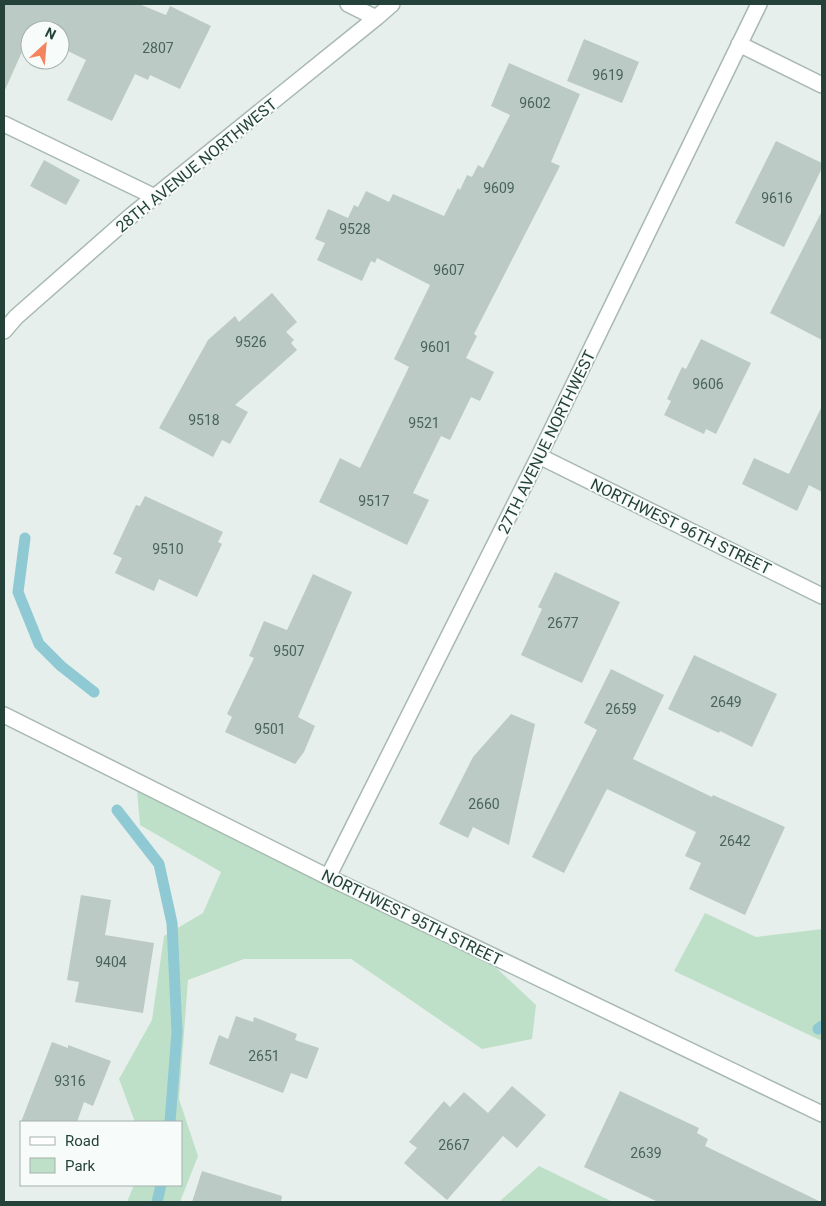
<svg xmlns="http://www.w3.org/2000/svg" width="826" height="1206" viewBox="0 0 826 1206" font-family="Roboto,sans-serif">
<rect width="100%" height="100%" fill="#e6efeb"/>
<path fill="#bfe0c8" d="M137,790L490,962L536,1005L532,1039L482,1049L351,959H244L188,980L179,1099L198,1156L180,1202H127L134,1185H181V1122H135L119,1079L152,1020L164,936L203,913L221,872L140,825Z
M705,913L756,937L822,929V1041L674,971Z
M539,1166L613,1202H499Z"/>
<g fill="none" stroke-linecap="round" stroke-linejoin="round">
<path stroke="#8ec9d4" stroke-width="11" d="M25,538L18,592L39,644L61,666L94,692
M117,810L159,864L172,923L177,1032L170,1122
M818,1029L822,1026
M157,1202L161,1185"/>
</g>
<path fill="#bbcac4" d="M4,4H139L166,15L170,6L211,26L180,89L150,75L148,80L135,74L112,121L67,100L86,60L60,47V30H30V34L4,92Z
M584,39L639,62L622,103L567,81Z
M509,63L580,94L551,162L560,166L474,334L477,336L466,358L494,372L480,401L471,397L450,440L441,436L413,493L429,500L407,545L319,502L340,458L360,468L409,367L394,359L430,285L377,258L375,263L371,261L362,281L317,260L325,243L315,239L328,209L348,218L354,205L358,207L366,191L389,202L393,194L444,216L458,188L460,190L467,175L472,177L478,165L483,168L510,115L491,106Z
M776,141L822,163V168L784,247L735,223Z
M44,160L80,180L66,205L30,186Z
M822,211V340L770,313Z
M272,293L297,322L286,332L294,340L291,343L297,350L235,405L248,412L230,444L222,440L213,457L159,428L208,340L235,316L239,322Z
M701,339L751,363L716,434L706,429L704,434L664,415L671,401L667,399L682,367L686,369Z
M822,406V492L809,485L797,511L742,484L754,458L789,474Z
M145,496L223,532L218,542L222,544L197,597L159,579L154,591L115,573L122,558L113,554L136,505L140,506Z
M555,572L620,602L582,683L521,655L542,609L538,607Z
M313,574L352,592L298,717L315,726L304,752L295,764L225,732L232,717L227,714L254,658L249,656L264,621L287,630Z
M694,655L777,694L752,747L720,731L719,733L668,709Z
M611,669L664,695L633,759L712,797L713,795L785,827L745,915L689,889L701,863L685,856L696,832L607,789L564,873L532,857L597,730L584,723Z
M511,714L535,724L509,845L473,827L468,838L439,824L473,757Z
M81,895L111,900L105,935L154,943L143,1013L75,1002L79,982L67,980Z
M236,1016L253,1022L254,1017L297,1034L295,1040L319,1048L307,1079L291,1073L283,1093L209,1064L219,1035L228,1039Z
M52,1042L68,1048V1045L111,1061L93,1106L84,1102L77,1122H21Z
M512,1086L546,1115L517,1148L503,1136L447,1200L404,1163L417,1148L409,1142L444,1101L450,1107L464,1092L488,1113Z
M620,1091L699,1128L697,1133L708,1139L705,1146L821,1202H658L584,1167Z
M202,1171L282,1196L281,1202H192Z"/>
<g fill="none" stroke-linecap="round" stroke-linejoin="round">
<defs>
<path id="minor" d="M348,4L376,18
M739,44L822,85
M4,124L155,197
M4,331L16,317L132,215L376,18L392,4
M539,456L822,596
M4,715L328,877L822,1114
M328,877L539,456L759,4"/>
</defs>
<use href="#minor" stroke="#a8b8b2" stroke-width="18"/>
<use href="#minor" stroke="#fff" stroke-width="15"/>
</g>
<g text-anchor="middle" stroke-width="4" stroke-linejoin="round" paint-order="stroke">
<g font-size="14" fill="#4a645c">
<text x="158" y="53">2807</text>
<text x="608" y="80">9619</text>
<text x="535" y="108">9602</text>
<text x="499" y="193">9609</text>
<text x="777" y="203">9616</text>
<text x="355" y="234">9528</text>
<text x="449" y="275">9607</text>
<text x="251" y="347">9526</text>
<text x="436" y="352">9601</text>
<text x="708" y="389">9606</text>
<text x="204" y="425">9518</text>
<text x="424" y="428">9521</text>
<text x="374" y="506">9517</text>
<text x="168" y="554">9510</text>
<text x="563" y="628">2677</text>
<text x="289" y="656">9507</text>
<text x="726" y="707">2649</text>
<text x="621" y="714">2659</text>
<text x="270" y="734">9501</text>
<text x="484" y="809">2660</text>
<text x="735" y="846">2642</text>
<text x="111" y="967">9404</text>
<text x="264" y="1061">2651</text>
<text x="70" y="1086">9316</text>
<text x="454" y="1150">2667</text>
<text x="646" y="1158">2639</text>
</g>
<g font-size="16" fill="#24423a" stroke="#f7fbf9">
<text transform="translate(196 165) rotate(-39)" y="6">28TH AVENUE NORTHWEST</text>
<text transform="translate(546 442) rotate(-64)" y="6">27TH AVENUE NORTHWEST</text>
<text transform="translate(681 526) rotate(26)" y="6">NORTHWEST 96TH STREET</text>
<text transform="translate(412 917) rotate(26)" y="6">NORTHWEST 95TH STREET</text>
</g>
</g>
<rect width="826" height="1206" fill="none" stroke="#24423a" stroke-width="10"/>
<rect x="20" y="1121" width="162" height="65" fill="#f7fbf9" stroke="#a3b1ad"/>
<rect x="30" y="1137" width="25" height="8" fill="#ffffff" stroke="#a3b1ad"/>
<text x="65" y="1146" font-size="15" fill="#24423a">Road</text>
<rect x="30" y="1158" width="25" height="15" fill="#bfe0c8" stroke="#a3b1ad"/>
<text x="65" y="1171" font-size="15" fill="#24423a">Park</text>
<g transform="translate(45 45) rotate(26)"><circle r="24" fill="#f7fbf9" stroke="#a3b1ad"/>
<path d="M0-4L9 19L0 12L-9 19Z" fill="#f4845f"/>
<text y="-8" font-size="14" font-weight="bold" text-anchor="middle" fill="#24423a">N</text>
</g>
</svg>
